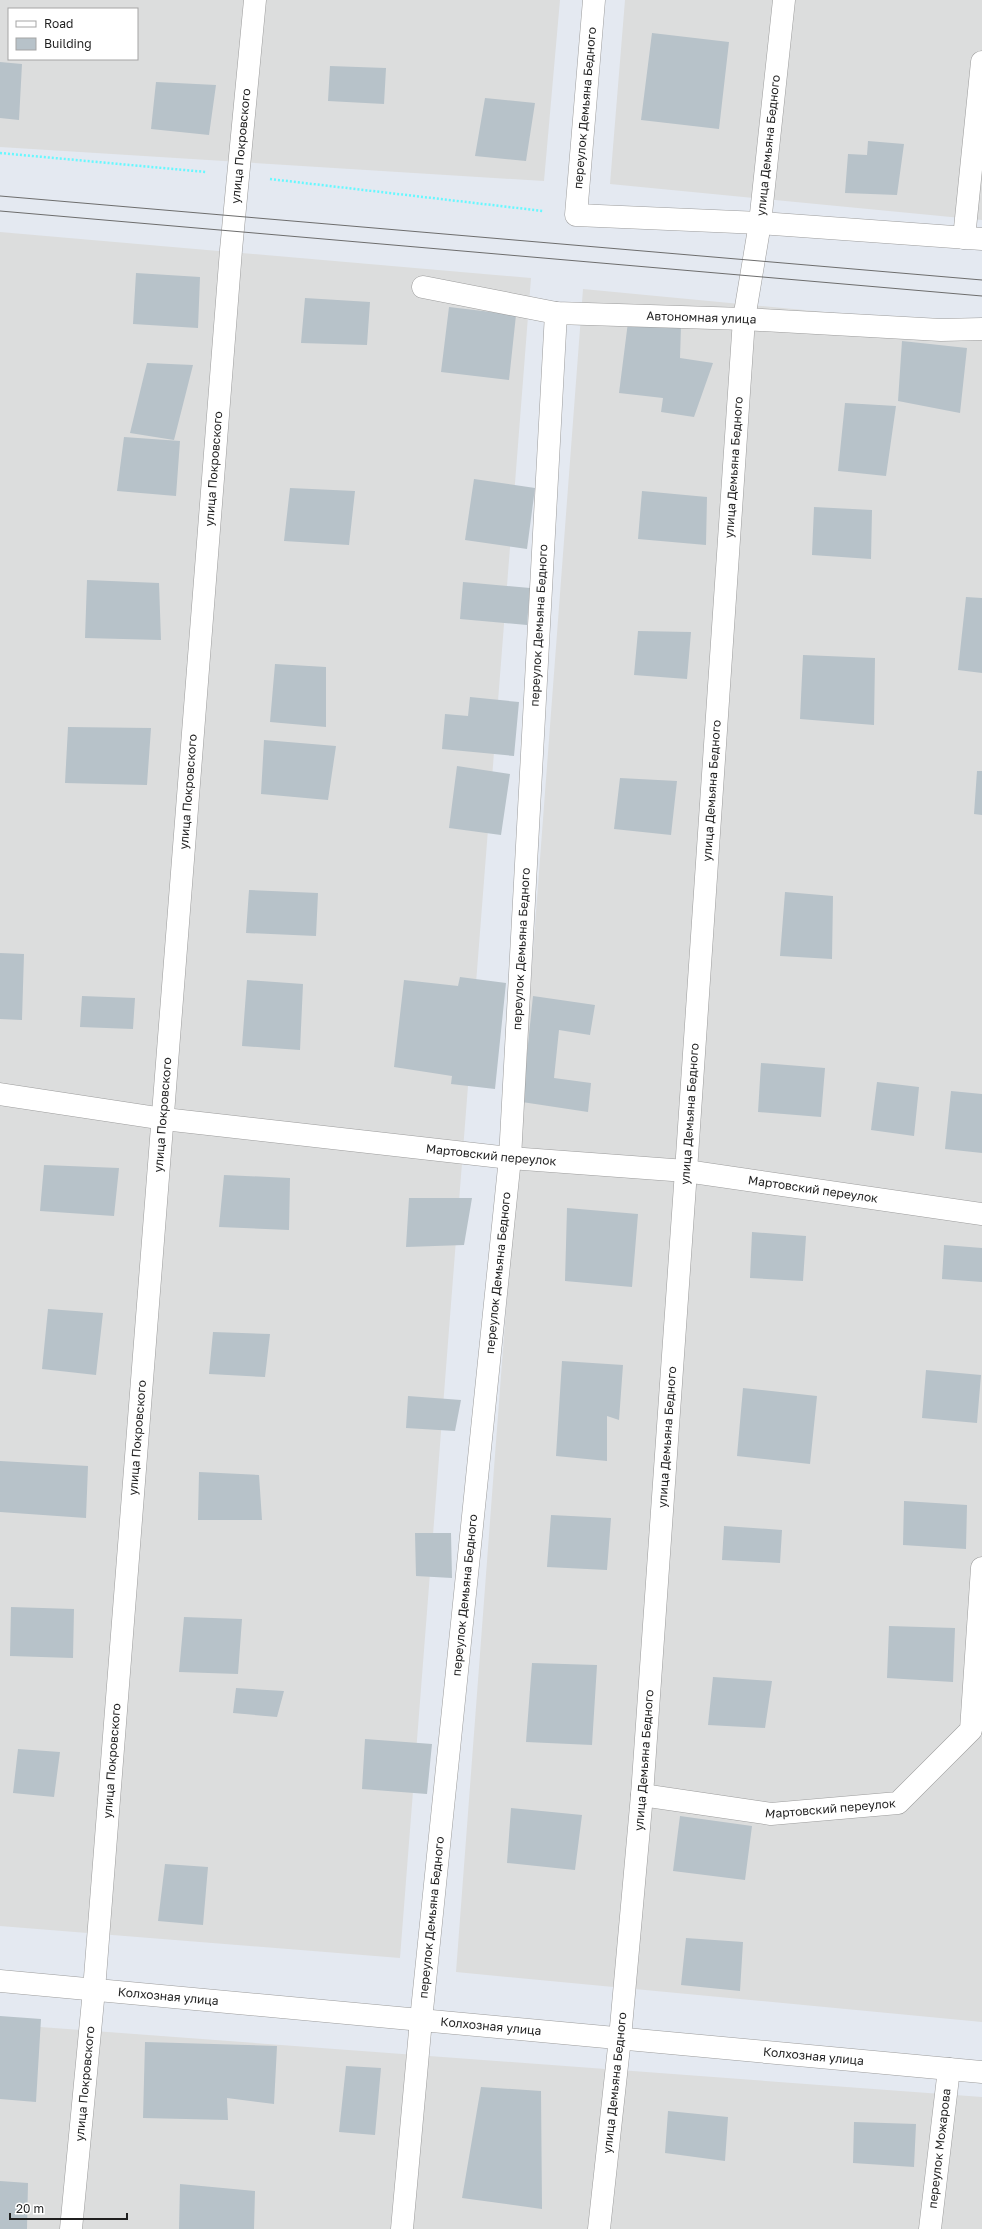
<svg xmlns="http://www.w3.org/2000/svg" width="982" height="2229" viewBox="0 0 982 2229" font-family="'Golos Text',sans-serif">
<rect width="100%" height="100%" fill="#e4e9f1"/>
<path fill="#dcdddd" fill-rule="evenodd" d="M0,0H560L544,181L0,147ZM9,9H137V59H9Z
M625,0H982V220L610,184Z
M0,232L531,278L400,1958L0,1926Z
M583,289L982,327V2022L456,1972Z
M0,2024L982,2097V2229H0Z"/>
<path fill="#b7c2c9" d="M652,33L729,42L719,129L641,120Z
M0,62L22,64L19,120L0,118Z
M330,66L386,68L384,104L328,101Z
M156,82L216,85L209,135L151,129Z
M485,98L535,103L526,161L475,156Z
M868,141L904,144L897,195L845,193L848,154L867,155Z
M136,273L200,277L198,328L133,324Z
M305,298L370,302L367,345L301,343Z
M449,307L516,315L509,380L441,372Z
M628,322L681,326L680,358L713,363L694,417L661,412L663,398L619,393Z
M902,341L967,348L960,413L898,401Z
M147,363L193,365L174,440L130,433Z
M845,403L896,406L886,476L838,471Z
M124,437L180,441L176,496L117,491Z
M474,479L535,488L527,549L465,540Z
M290,488L355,491L349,545L284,541Z
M642,491L707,497L706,545L638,539Z
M814,507L872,510L871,559L812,555Z
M87,580L159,583L161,640L85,638Z
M463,582L530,588L527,625L460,619Z
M966,597L982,598V673L958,670Z
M638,631L691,632L687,679L634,675Z
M803,655L875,658L874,725L800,719Z
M275,664L326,667V727L270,722Z
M470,697L519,702L514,756L442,749L445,714L468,716Z
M68,727L151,728L147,785L65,783Z
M264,740L336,746L328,800L261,794Z
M457,766L510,774L501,835L449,828Z
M977,771H982V815L974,814Z
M620,778L677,781L671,835L614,829Z
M249,890L318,893L316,936L246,933Z
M785,892L833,896L832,959L780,956Z
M0,953L24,954L22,1020L0,1019Z
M460,977L506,983L495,1089L451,1084L452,1076L394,1067L404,980L458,986Z
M247,980L303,984L300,1050L242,1046Z
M82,996L135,998L133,1029L80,1027Z
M533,996L595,1005L590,1035L559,1030L554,1078L591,1083L588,1112L522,1102Z
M761,1063L825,1068L821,1117L758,1112Z
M877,1082L919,1087L914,1136L871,1130Z
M951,1091L982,1094V1153L945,1149Z
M44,1165L119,1168L114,1216L40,1211Z
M224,1175L290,1178L289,1230L219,1227Z
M409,1198H472L464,1245L406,1247Z
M567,1208L638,1214L632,1287L565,1281Z
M752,1232L806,1236L803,1281L750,1278Z
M944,1245L982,1248V1282L942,1279Z
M48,1309L103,1313L96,1375L42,1369Z
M213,1332L270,1334L265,1377L209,1374Z
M562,1361L623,1365L619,1420L607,1416V1461L556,1456Z
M926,1370L981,1375L977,1423L922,1418Z
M743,1388L817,1396L810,1464L737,1456Z
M408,1396L461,1400L455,1431L406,1428Z
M0,1461L88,1466L86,1518L0,1512Z
M199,1472L259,1475L262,1520H198Z
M904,1501L967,1505L966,1549L903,1545Z
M551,1515L611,1518L607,1570L547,1567Z
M724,1526L782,1530L780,1563L722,1560Z
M415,1533H451L452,1578L416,1576Z
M11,1607L74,1609L73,1658L10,1656Z
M184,1617L242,1619L238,1674L179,1672Z
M889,1626L955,1628L953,1682L887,1678Z
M532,1663L597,1665L592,1745L526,1742Z
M713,1677L772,1681L765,1728L708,1725Z
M236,1688L284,1691L277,1717L233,1713Z
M365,1739L432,1744L427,1794L362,1789Z
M18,1749L60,1752L54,1797L13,1793Z
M511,1808L582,1815L575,1870L507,1863Z
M680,1816L752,1826L745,1880L673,1871Z
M165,1864L208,1867L203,1925L158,1921Z
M686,1938L743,1942L740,1991L681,1985Z
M0,2016L41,2019L36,2102L0,2099Z
M145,2042L277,2046L274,2104L227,2098L228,2120L143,2118Z
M346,2066L381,2068L375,2135L339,2132Z
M481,2087L541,2091L542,2209L462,2198Z
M668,2111L728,2117L725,2161L665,2153Z
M854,2122L916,2124L914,2167L853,2163Z
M0,2181L28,2183L27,2229H0Z
M180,2184L255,2191L254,2229H179Z"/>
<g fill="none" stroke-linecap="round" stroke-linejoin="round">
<defs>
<g id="minor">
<path d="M594,0L576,215L760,223L982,239"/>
<path d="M964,238L982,62"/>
<path id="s1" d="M423,287L556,313L744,319L941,330L982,329"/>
<path id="s2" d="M0,1094L164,1119L510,1158L686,1171L982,1214"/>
<path id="s3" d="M642,1795L771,1814L898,1803L971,1730L982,1568"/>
<path id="s4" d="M0,1981L982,2072"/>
<path id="s5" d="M71,2229L94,1990L231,250L255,0"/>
<path id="s6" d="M402,2229L421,2020L510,1158L556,313"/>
<path id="s7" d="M599,2229L620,2038L642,1795L686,1171L744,319L760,223L784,0"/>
<path id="s8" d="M930,2229L949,2069"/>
</g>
</defs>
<use href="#minor" stroke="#9c9c9c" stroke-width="23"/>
<path stroke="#67f8ff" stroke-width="2.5" stroke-dasharray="2 2" stroke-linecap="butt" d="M0,153L206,172
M270,179L543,211"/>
<use href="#minor" stroke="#fff" stroke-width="22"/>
<path stroke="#6d6d6d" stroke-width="1" d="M0,196L982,280
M0,211L982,296"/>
</g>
<g text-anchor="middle" stroke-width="4" stroke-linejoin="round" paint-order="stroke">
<g font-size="12" fill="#1f1f1f" stroke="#fff">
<text transform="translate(585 108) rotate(-85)" y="4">переулок Демьяна Бедного</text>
<text dy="4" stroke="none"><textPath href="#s5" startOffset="2090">улица Покровского</textPath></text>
<text dy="4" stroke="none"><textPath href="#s7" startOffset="2091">улица Демьяна Бедного</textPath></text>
<text dy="4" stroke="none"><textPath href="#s1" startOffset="281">Автономная улица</textPath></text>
<text dy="4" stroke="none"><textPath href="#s7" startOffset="1767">улица Демьяна Бедного</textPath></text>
<text dy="4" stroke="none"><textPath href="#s5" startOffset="1766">улица Покровского</textPath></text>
<text dy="4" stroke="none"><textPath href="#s6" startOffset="1610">переулок Демьяна Бедного</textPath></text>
<text dy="4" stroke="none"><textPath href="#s7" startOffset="1443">улица Демьяна Бедного</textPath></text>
<text dy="4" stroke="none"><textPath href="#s5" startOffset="1442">улица Покровского</textPath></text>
<text dy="4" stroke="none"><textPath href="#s6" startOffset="1286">переулок Демьяна Бедного</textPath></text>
<text dy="4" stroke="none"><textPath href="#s7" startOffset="1119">улица Демьяна Бедного</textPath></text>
<text dy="4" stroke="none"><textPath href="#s5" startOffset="1118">улица Покровского</textPath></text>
<text dy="4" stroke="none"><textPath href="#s2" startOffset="495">Мартовский переулок</textPath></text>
<text dy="4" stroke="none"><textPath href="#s2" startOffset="819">Мартовский переулок</textPath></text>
<text dy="4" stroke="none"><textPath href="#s6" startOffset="961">переулок Демьяна Бедного</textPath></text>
<text dy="4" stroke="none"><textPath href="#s7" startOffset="795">улица Демьяна Бедного</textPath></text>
<text dy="4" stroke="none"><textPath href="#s5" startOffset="794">улица Покровского</textPath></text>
<text dy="4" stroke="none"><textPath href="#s6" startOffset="637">переулок Демьяна Бедного</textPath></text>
<text dy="4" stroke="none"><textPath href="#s7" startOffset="471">улица Демьяна Бедного</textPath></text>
<text dy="4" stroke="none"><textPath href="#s5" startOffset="470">улица Покровского</textPath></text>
<text dy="4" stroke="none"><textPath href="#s3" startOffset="190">Мартовский переулок</textPath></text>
<text dy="4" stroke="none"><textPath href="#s6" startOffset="313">переулок Демьяна Бедного</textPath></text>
<text dy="4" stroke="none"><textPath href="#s4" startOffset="169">Колхозная улица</textPath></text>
<text dy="4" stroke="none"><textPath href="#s4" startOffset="493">Колхозная улица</textPath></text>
<text dy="4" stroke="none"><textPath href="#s4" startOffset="817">Колхозная улица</textPath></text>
<text dy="4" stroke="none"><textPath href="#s5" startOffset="146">улица Покровского</textPath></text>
<text dy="4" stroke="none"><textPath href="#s7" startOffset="147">улица Демьяна Бедного</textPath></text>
<text dy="4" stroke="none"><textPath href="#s8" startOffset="81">переулок Можарова</textPath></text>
</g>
</g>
<rect x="8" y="8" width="130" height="52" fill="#ffffff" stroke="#a5a5a5"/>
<rect x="16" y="21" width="20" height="6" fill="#ffffff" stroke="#a5a5a5"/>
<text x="44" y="28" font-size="12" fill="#1f1f1f">Road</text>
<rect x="16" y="38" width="20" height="12" fill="#b7c2c9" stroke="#a5a5a5"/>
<text x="44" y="48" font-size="12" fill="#1f1f1f">Building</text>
<path d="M10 2213v6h117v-6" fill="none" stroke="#1f1f1f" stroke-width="2"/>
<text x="16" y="2213" font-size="12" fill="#1f1f1f" stroke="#ffffff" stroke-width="3" paint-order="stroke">20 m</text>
</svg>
